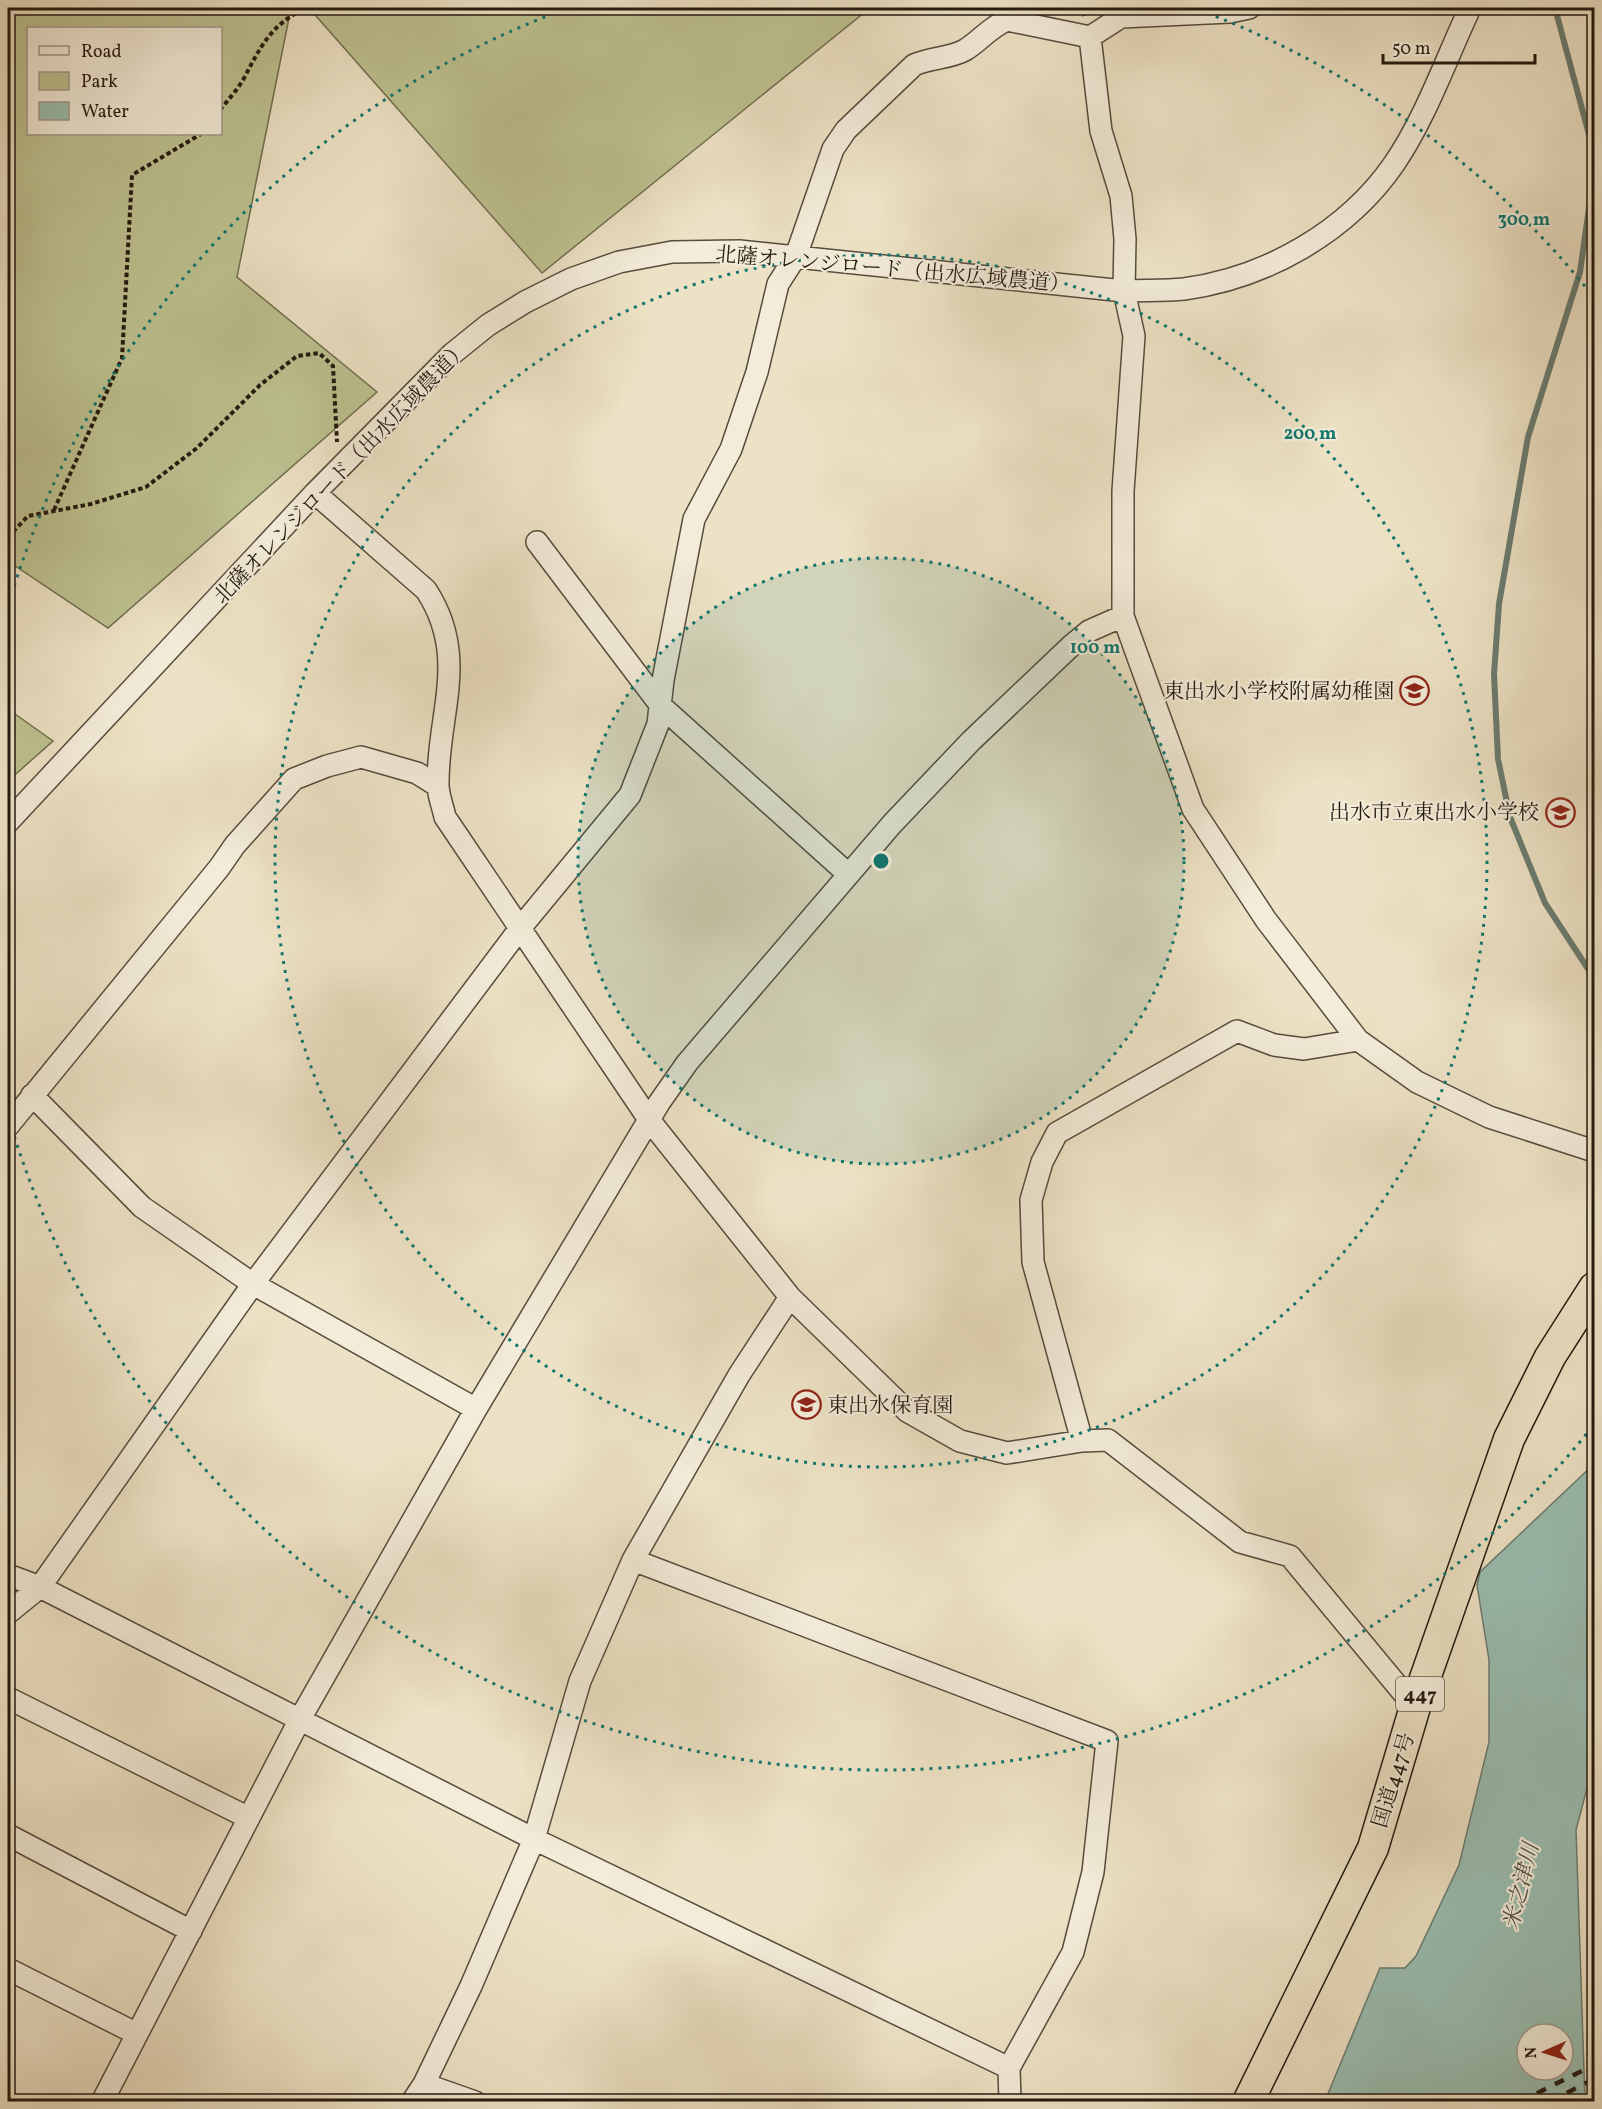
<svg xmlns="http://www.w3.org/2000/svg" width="1602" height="2109" viewBox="0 0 1602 2109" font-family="Vollkorn,'Noto Serif JP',serif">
<rect width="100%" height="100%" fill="#ede2c5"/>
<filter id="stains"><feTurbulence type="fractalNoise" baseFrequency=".00333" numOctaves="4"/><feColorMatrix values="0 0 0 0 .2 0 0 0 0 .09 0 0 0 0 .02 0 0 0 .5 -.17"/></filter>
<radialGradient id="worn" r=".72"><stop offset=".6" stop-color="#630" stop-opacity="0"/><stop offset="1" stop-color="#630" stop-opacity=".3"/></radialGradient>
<path fill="#bec291" stroke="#706e50" stroke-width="1.5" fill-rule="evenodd" d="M8,8H291L237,277L377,392L108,628L8,561ZM28,28H220V134H28Z
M309,8H870L542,273Z
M8,709L53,741L8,781Z"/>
<path fill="#9abeb1" stroke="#6a7c71" stroke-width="1.5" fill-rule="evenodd" d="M1594,1464V1762L1576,1830L1585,2101H1325L1380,1968H1405L1416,1956L1459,1865L1489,1742V1660L1477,1585L1480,1572ZM1527,2034H1563V2070H1527Z"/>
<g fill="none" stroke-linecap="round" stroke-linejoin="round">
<path stroke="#6a7c71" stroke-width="6" d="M1555,8L1591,142L1590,201L1580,272L1528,437L1499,604L1494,674L1498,759L1510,817L1545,903L1594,978"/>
<defs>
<path id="minor" d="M1090,37L1101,131L1121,196L1125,239L1124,291L1134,336L1123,491V616L1193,809L1266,920L1358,1040L1417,1082L1489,1117L1594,1151
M315,493L426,590C470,657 437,714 438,785C438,795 443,807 445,817L650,1121L790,1297L907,1411L960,1441L1007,1453L1082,1441L1108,1440L1240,1542L1290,1556L1415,1707
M537,542L661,706L848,874
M8,822L315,493L452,354L488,325L525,302L571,279L619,262L672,252L739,251L1124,291C1144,290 1164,291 1184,289C1266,278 1347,232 1394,164C1426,117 1446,59 1470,8
M32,1095L142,1207L253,1284L476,1409
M8,1126L219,868L235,845L294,779L327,766L361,757L417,773L438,786
M1082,1441L1033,1262L1031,1200L1042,1162L1057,1133L1237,1031L1274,1045L1304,1049L1358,1040
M633,1560L1107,1741L1093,1872L1073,1952L1009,2068L1010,2102
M8,1575L40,1587L534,1839L1009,2068
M8,1613L40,1587L253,1284L521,927L630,795L658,724L663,680L694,519L731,449L757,372L778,284L796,256L833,149L846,130L914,65C930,58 951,58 965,50C980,41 990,27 1007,20L1090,37L1121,17L1230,12L1249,8
M8,1698L249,1818
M8,1835L191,1931
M8,1969L137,2034
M424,2084L475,2102
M102,2102L300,1719L476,1409L659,1103L687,1063L892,824L971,741L1072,645L1089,631L1123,616
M412,2102L424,2084L471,1986L534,1839L580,1681L633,1560L739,1375L790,1297"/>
<path id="highway" d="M1248,2102L1373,1848L1415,1707L1509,1439L1550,1357L1594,1288"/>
</defs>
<use href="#minor" stroke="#564c3d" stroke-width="24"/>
<use href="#highway" stroke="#231a10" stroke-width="33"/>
<path stroke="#231a10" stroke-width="4" stroke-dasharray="4.5 3" stroke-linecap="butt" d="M1082,8L1084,16
M220,110C228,100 237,90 243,80C260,48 271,23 307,8
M54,510L122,358L132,175L201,134
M8,537L28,516L91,504L146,487L197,448L260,385L297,356L319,353L333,366L337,442"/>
<use href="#minor" stroke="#f3ecd9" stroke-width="21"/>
<use href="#highway" stroke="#ede2c5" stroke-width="30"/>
<path stroke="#231a10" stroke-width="4.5" stroke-dasharray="10 10" stroke-linecap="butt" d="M1519,2102L1594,2065
M1549,2102L1594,2079"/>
</g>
<circle cx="881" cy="861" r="303" fill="#0f766e" fill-opacity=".12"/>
<g fill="none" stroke="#0f766e" stroke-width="3" stroke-dasharray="3 6">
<circle cx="881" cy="861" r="303"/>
<circle cx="881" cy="861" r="606"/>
<path d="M1592 1427A909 909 0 0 1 9 1119M9 603A909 909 0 0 1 563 10M1199 10A909 909 0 0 1 1592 295"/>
</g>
<defs>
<symbol id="school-ring" viewBox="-11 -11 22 22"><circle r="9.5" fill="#f3ecd9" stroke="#8f2418" stroke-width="1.5"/><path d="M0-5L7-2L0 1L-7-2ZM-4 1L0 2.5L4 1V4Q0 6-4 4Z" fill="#8f2418"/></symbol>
</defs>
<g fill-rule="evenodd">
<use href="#school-ring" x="1398" y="674" width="33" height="33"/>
<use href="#school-ring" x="1544" y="796" width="33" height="33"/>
<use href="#school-ring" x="790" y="1388" width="33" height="33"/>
</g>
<g text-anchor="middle" stroke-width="4.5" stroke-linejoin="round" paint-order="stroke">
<rect fill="#f3ecd9" stroke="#61594c" stroke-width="1.5" x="1396" y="1677" width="48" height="34" rx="4.5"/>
<g font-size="20" font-weight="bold" fill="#231a10">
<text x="1420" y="1701">447</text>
</g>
<g font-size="21" fill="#231a10" stroke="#f3ecd9">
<text transform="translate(893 269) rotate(5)" y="7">北薩オレンジロード（出水広域農道）</text>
<text transform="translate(341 472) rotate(-46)" y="7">北薩オレンジロード（出水広域農道）</text>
<text transform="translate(1393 1780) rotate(-73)" y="7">国道447号</text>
</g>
<g font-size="21" fill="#231a10" stroke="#f3ecd9" text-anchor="end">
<text x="1394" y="698">東出水小学校附属幼稚園</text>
<text x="1539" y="819">出水市立東出水小学校</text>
<text x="827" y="1412" text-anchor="start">東出水保育園</text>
</g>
<g font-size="22" font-style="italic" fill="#4d5348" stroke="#f3ecd9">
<text transform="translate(1520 1886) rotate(-76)" y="8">米之津川</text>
</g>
</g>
<circle cx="881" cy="861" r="9" fill="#0f766e" stroke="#f3ecd9" stroke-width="3"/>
<g font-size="18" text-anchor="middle" font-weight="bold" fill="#0f766e" stroke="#f3ecd9" stroke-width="4.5" stroke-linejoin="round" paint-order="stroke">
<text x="1524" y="225">300 m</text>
<text x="1310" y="439">200 m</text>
<text x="1095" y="653">100 m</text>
</g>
<rect width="1602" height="2109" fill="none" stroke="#ede2c5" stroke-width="30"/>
<rect x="9" y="9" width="1584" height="2091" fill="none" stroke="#231a10" stroke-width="3"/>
<rect x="15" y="15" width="1572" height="2079" fill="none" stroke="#231a10" stroke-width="1.5"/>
<rect x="27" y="27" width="195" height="108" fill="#f3ecd9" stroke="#a09889" stroke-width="1.5"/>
<rect x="39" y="46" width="30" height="9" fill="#f3ecd9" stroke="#a09889" stroke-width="1.5"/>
<text x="81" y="57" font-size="18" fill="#231a10">Road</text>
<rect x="39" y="72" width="30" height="18" fill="#bec291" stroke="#a09889" stroke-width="1.5"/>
<text x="81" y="87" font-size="18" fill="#231a10">Park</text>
<rect x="39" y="102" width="30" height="18" fill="#9abeb1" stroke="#a09889" stroke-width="1.5"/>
<text x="81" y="117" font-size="18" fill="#231a10">Water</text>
<g transform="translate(1545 2052) rotate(267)"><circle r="28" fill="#f3ecd9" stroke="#a09889" stroke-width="1.5"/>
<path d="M0-4.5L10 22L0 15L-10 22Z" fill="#8f2418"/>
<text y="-9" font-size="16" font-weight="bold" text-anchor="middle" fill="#231a10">N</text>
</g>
<path d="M1383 54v9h152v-9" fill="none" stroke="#231a10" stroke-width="3"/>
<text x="1392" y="54" font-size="18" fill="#231a10" stroke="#f3ecd9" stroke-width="4.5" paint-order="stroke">50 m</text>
<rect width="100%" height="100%" filter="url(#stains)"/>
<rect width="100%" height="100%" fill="url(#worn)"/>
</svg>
